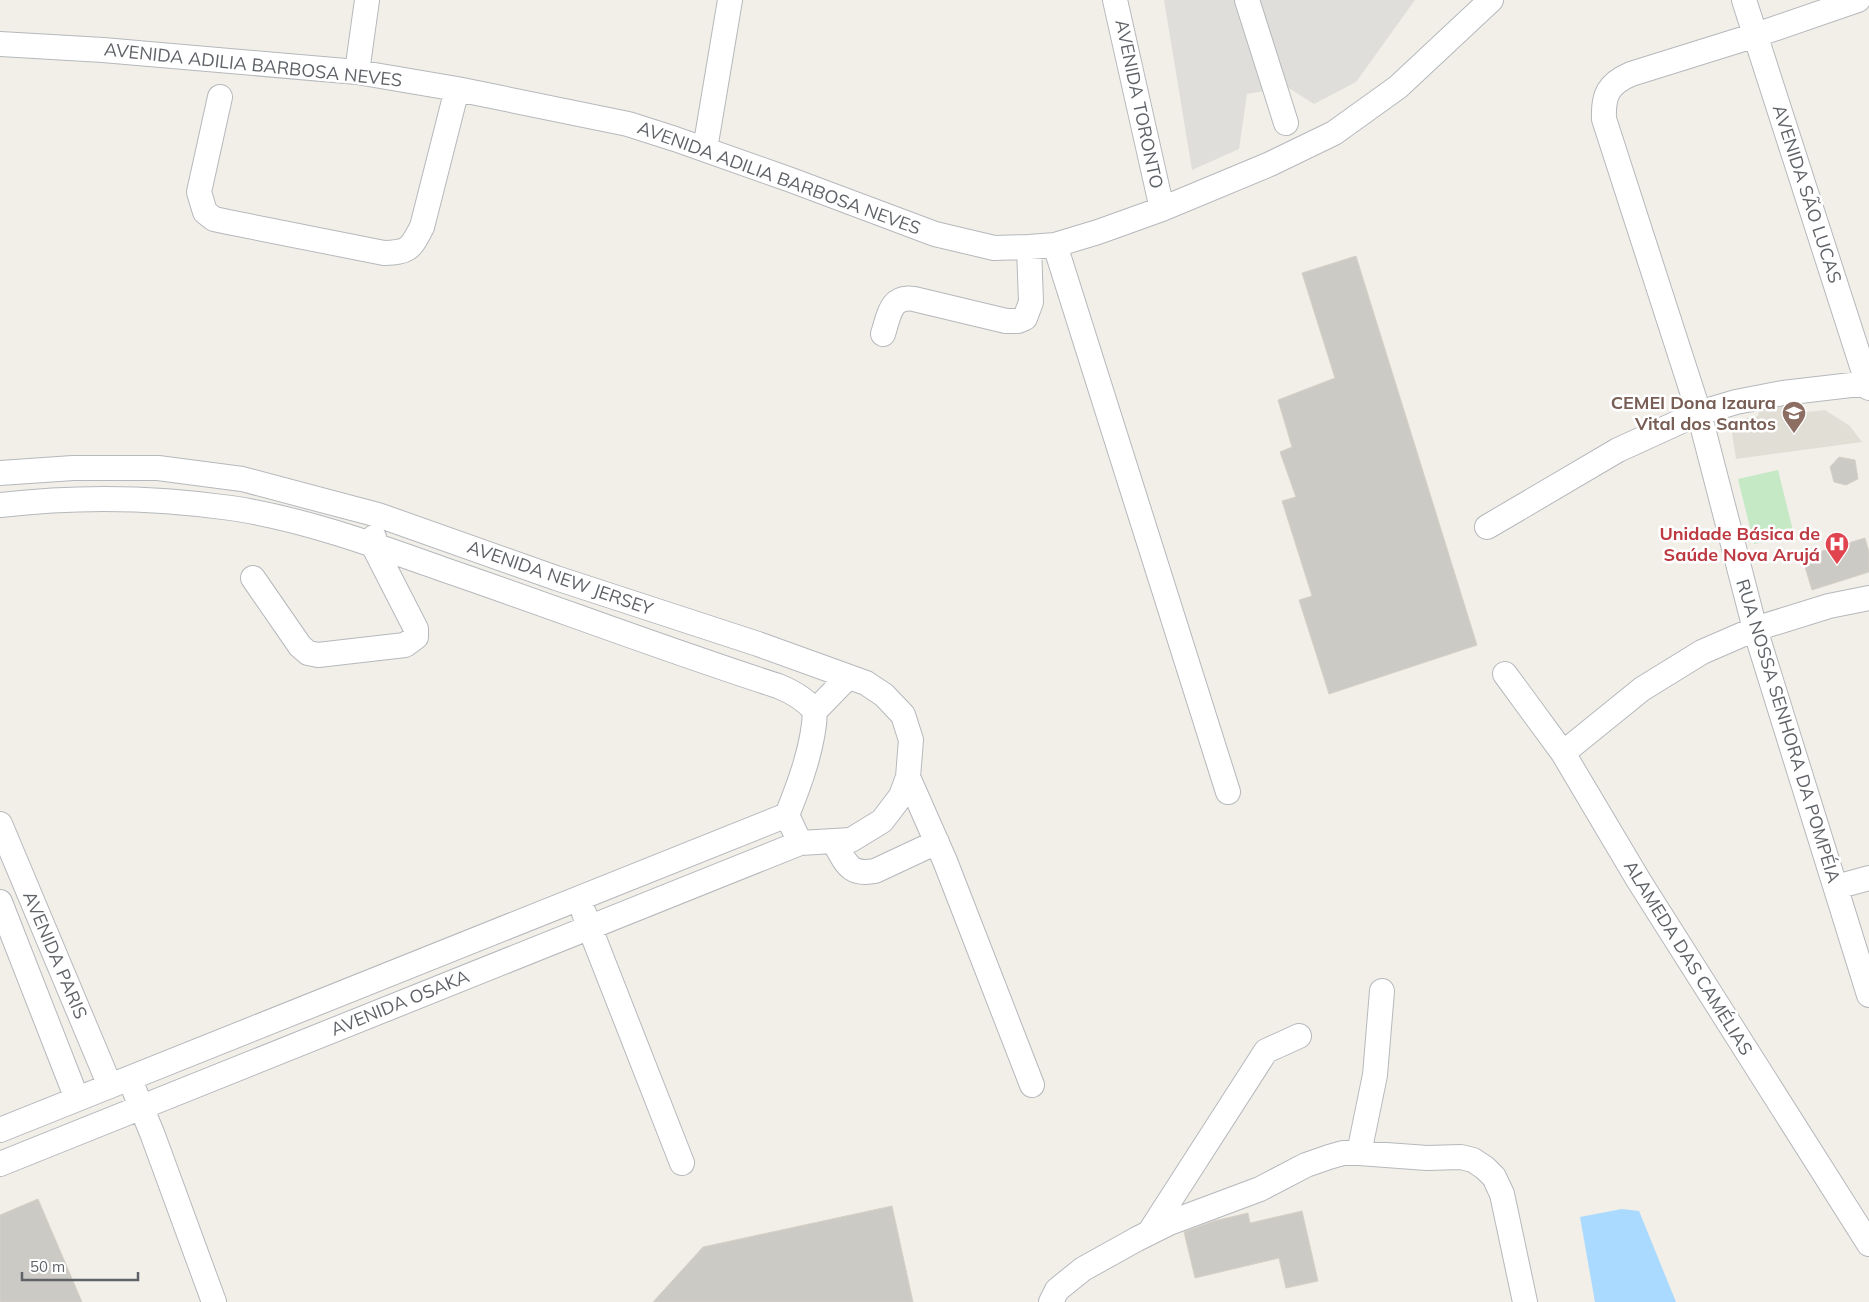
<svg xmlns="http://www.w3.org/2000/svg" width="1869" height="1302" viewBox="0 0 1869 1302" font-family="Mulish,sans-serif">
<rect width="100%" height="100%" fill="#f1efe8"/>
<path fill="#e0deda" d="M1164,0H1415L1356,82L1314,104L1287,87L1247,94L1239,149L1192,170Z"/>
<path fill="#e1ded6" d="M1783,406L1789,414L1825,410L1850,426L1862,442L1736,459L1730,421L1758,416L1759,409Z"/>
<path fill="#c5e8c5" d="M1778,470L1794,535L1754,544L1738,479Z"/>
<path fill="#aadaff" d="M1622,1209L1639,1211L1676,1302H1595L1580,1217Z"/>
<path fill="#cccac5" stroke="#d6d1c6" d="M1356,256L1477,645L1329,694L1299,600L1312,596L1282,501L1296,497L1280,452L1292,447L1278,400L1335,378L1302,273Z
M1839,457L1855,460L1858,479L1846,485L1834,482L1830,467Z
M1865,538L1869,552V572L1812,590L1802,557Z
M38,1199L82,1302H0V1215Z
M892,1206L913,1302H653L703,1247Z
M1302,1211L1318,1281L1286,1288L1279,1258L1195,1278L1184,1232L1214,1221L1248,1213L1250,1223Z"/>
<g fill="none" stroke-linecap="round" stroke-linejoin="round">
<defs>
<path id="minor" d="M1115,0L1162,209
M1247,0L1286,123
M1744,0L1869,388
M1858,0L1756,35L1631,74C1608,84 1603,95 1604,119L1699,413L1755,629L1869,995
M0,44L103,50L357,72L457,89L628,124L675,139L791,180L935,234L994,248L1029,247L1055,245L1098,232L1162,209L1270,164L1334,133L1398,87L1491,0
M357,72L367,0
M220,97L199,192L205,212L214,219L228,222L384,253C410,252 410,249 422,227L457,89
M705,149L730,0
M1055,245L1228,792
M883,334C889,316 890,295 914,299L1006,321H1018L1025,318L1031,302L1029,247
M0,473L73,468H158L242,479L378,515L556,578L758,644L866,683L884,695L903,715L911,740L908,777L901,796L882,821L851,840L800,843L0,1164
M0,505C76,496 154,497 231,508C304,519 375,545 445,570C556,608 666,650 778,686C793,692 805,699 815,711C814,745 800,783 787,815L800,843
M1487,527L1618,450L1699,413L1736,402L1783,393L1869,383
M253,578L300,646L308,653L318,655L405,645L416,637V629L373,545L374,537
M1505,674L1563,753L1639,881L1869,1244
M815,711L848,677
M1563,753L1642,689L1702,652L1755,629L1829,606L1869,598
M908,777L945,861L1032,1085
M0,824L110,1086
M833,841C846,861 847,876 875,871L937,842
M1836,887L1869,878
M0,902L77,1099
M584,913L682,1163
M135,1092L152,1133L214,1302
M0,1130L787,815
M1359,1153L1375,1075L1382,991
M1149,1233L1266,1051L1299,1036
M1051,1302L1057,1290L1083,1269L1137,1239L1169,1223L1260,1189L1306,1165L1329,1157L1343,1153H1359L1427,1158L1461,1157L1473,1160L1485,1168L1494,1177L1502,1194L1525,1302"/>
</defs>
<use href="#minor" stroke="#b5b8bc" stroke-width="26"/>
<use href="#minor" stroke="#fff" stroke-width="24"/>
</g>
<defs>
<symbol id="school-pin" viewBox="-11 -11 22 30"><path d="M0 17L-7.5 6A9.5 9.5 0 1 1 7.5 6Z" fill="#8d6e63" stroke="#fff"/><path d="M0-5L7-2L0 1L-7-2ZM-4 1L0 2.5L4 1V4Q0 6-4 4Z" fill="#fff"/></symbol>
<symbol id="hospital-pin" viewBox="-11 -11 22 30"><path d="M0 17L-7.5 6A9.5 9.5 0 1 1 7.5 6Z" fill="#e0444e" stroke="#fff"/><path d="M-5-5h3v3.5h4V-5h3V5h-3V1.5h-4V5h-3Z" fill="#fff"/></symbol>
</defs>
<g fill-rule="evenodd">
<use href="#school-pin" x="1780" y="399" width="28" height="38"/>
<use href="#hospital-pin" x="1823" y="530" width="28" height="38"/>
</g>
<g text-anchor="middle" stroke-width="5" stroke-linejoin="round" paint-order="stroke">
<g font-size="18" fill="#5f6368" stroke="#fff">
<text transform="translate(253 65) rotate(6)" y="6">AVENIDA ADILIA BARBOSA NEVES</text>
<text transform="translate(1139 104) rotate(78)" y="6">AVENIDA TORONTO</text>
<text transform="translate(779 178) rotate(20)" y="6">AVENIDA ADILIA BARBOSA NEVES</text>
<text transform="translate(1807 194) rotate(72)" y="6">AVENIDA SÃO LUCAS</text>
<text transform="translate(560 578) rotate(19)" y="6">AVENIDA NEW JERSEY</text>
<text transform="translate(1788 731) rotate(73)" y="6">RUA NOSSA SENHORA DA POMPÉIA</text>
<text transform="translate(55 955) rotate(67)" y="6">AVENIDA PARIS</text>
<text transform="translate(1688 958) rotate(58)" y="6">ALAMEDA DAS CAMÉLIAS</text>
<text transform="translate(400 1003) rotate(-22)" y="6">AVENIDA OSAKA</text>
</g>
<g font-size="18" font-weight="bold" fill="#785e54" stroke="#fff" text-anchor="end">
<text x="1776" y="409">CEMEI Dona Izaura<tspan x="1776" dy="21">Vital dos Santos</tspan></text>
</g>
<g font-size="18" font-weight="bold" fill="#be3a42" stroke="#fff" text-anchor="end">
<text x="1820" y="540">Unidade Básica de<tspan x="1820" dy="21">Saúde Nova Arujá</tspan></text>
</g>
</g>
<path d="M22 1272v8h116v-8" fill="none" stroke="#5f6368" stroke-width="2.5"/>
<text x="30" y="1272" font-size="15" fill="#5f6368" stroke="#ffffff" stroke-width="4" paint-order="stroke">50 m</text>
</svg>
